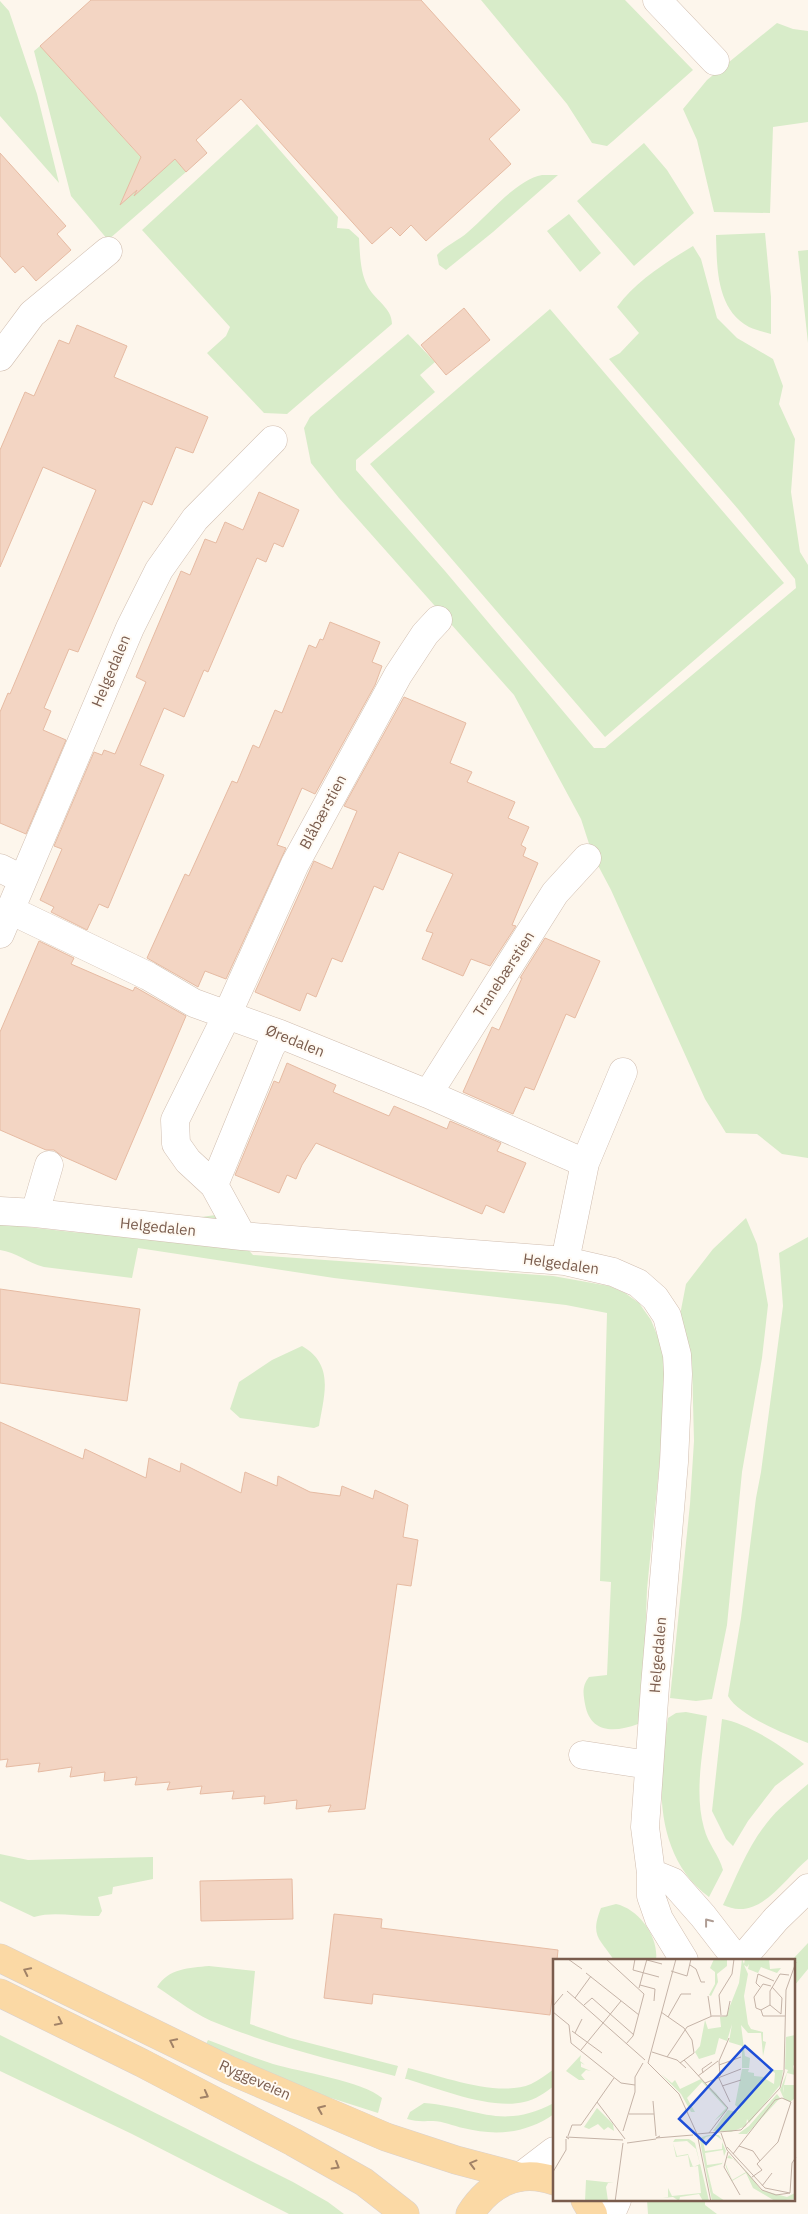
<svg xmlns="http://www.w3.org/2000/svg" width="808" height="2214" viewBox="0 0 808 2214" font-family="'IBM Plex Sans',sans-serif">
<rect width="100%" height="100%" fill="#fdf6ec"/>
<path fill="#d8ecc9" d="M481,0H625L693,70L613,141L607,146L592,143L567,104Z
M0,1L9,11L37,94L59,183L0,116Z
M777,23L793,29L808,31V122L773,127L770,213L714,212L697,140L683,109L707,80Z
M40,46L157,175L175,159L186,172L108,240L71,196L34,51Z
M257,124L338,217L337,228L349,229L359,238C360,254 360,271 367,285C374,300 392,307 392,324L287,414L264,413L207,353L226,336L230,327L142,230Z
M644,143L667,170L694,213L634,266L577,201Z
M542,175H558L493,232L446,270L439,265L437,255C446,245 458,241 468,232C489,214 516,180 542,175Z
M569,214L601,253L580,272L547,231Z
M765,233L771,297V334C764,332 756,330 749,327C716,309 717,267 716,235Z
M693,246L701,259L717,318L737,338L773,359L783,386L779,404L795,439L791,492L800,552L808,565V1158L782,1154L757,1134L726,1133L705,1099L611,890L593,856L581,819L514,695L339,498L311,463L304,428L310,417L408,334L435,362L420,375L435,392L356,460V470L445,571L594,748H605L796,588L795,579L738,509L609,359L620,353L639,333L617,307C636,281 665,263 693,246Z
M808,250V343L798,251Z
M550,309L784,583L605,737L370,464Z
M216,1215L253,1255L553,1276L609,1286L625,1293L639,1303L651,1320L660,1342L668,1378L647,1589L644,1673L638,1724C614,1733 590,1733 585,1704C583,1693 582,1686 589,1677L607,1675L611,1582L600,1581L607,1313L566,1305L334,1278L138,1248L132,1278L44,1267C28,1263 16,1252 0,1250V1224L81,1233Z
M746,1218L757,1244L768,1305L762,1358L742,1472L727,1625L712,1699L696,1701L670,1698L690,1504L694,1441L692,1363L680,1315L686,1284L713,1249Z
M808,1237V1743C787,1735 739,1716 728,1696L741,1618L756,1498L761,1472L783,1306L779,1253Z
M302,1346C335,1365 324,1395 319,1426L314,1428L240,1418L230,1409L239,1382L272,1360Z
M686,1712L707,1716C703,1752 694,1792 704,1828C708,1844 719,1855 723,1870L709,1897C653,1855 657,1780 668,1718L676,1713Z
M722,1719C747,1723 784,1747 804,1764L775,1786L748,1821L733,1846L726,1839L712,1811Z
M808,1784V1859C788,1875 767,1910 739,1909C734,1909 728,1907 723,1905C736,1878 747,1848 766,1824C778,1808 793,1797 808,1784Z
M0,1854L28,1860L153,1857V1879L113,1887L112,1894L98,1897L102,1911L99,1916C78,1917 54,1911 34,1917L0,1901Z
M616,1904C639,1909 659,1937 656,1960H614C599,1938 590,1936 601,1908Z
M808,1943V1969L794,1986V1960H792Z
M209,1966L255,1971L250,2024L290,2038L398,2066L395,2076C336,2061 276,2047 219,2024C197,2016 177,2000 157,1987C169,1968 189,1968 209,1966Z
M0,2035L293,2182L328,2202L344,2214H289L132,2134L0,2071Z
M208,2040C229,2048 251,2057 273,2064C300,2072 363,2081 382,2098L378,2113L306,2090L205,2046Z
M408,2068C442,2076 498,2098 531,2084C539,2080 547,2074 554,2069V2086C546,2092 535,2100 524,2102C491,2110 439,2089 407,2079H405Z
M424,2103C477,2107 500,2131 554,2103V2114C526,2134 495,2136 463,2128C454,2126 442,2121 433,2121C423,2121 417,2122 407,2119L410,2112Z
M647,2200H705V2205L717,2214H648Z"/>
<path fill="#f3d5c3" stroke="#e6bba3" d="M91,0H421L520,110L489,139L511,164L426,241L411,225L400,236L391,227L372,244L241,99L196,140L207,153L186,172L175,159L134,196L137,190L120,205L141,157L40,46Z
M0,153L66,226L57,234L71,250L36,281L23,266L15,273L0,256Z
M464,308L490,340L446,375L421,345Z
M77,325L127,346L114,377L208,417L193,453L176,447L152,505L143,501L78,652L69,649L44,708L51,711L43,730L66,740L26,834L0,823V712L8,693L10,694L96,490L43,467L0,567V450L25,392L34,396L59,340L69,344Z
M259,492L299,510L283,547L274,543L266,562L257,558L208,672L204,670L184,717L164,708L140,765L164,775L108,908L99,904L87,930L51,912L54,907L40,900L62,849L54,846L94,752L102,755L104,750L115,754L146,682L136,677L181,571L190,575L205,539L216,543L225,522L243,530Z
M330,622L380,642L372,662L382,666L375,685L315,794L302,788L277,845L286,848L226,979L205,971L198,987L147,958L185,874L189,876L232,781L237,783L253,745L259,748L275,710L282,713L309,645L316,648L320,639L323,640Z
M404,697L466,723L450,763L472,772L467,782L515,802L508,818L529,827L521,845L526,848L523,856L538,863L512,925L516,926L490,966L471,959L463,976L422,959L433,933L426,931L453,874L399,852L383,890L374,886L342,962L332,958L316,997L307,993L300,1011L255,992L314,861L332,869L357,811L344,806Z
M545,938L600,961L575,1018L566,1014L534,1090L525,1087L513,1114L463,1092L492,1027L499,1030L522,978H520Z
M39,941L74,958L71,964L133,991L135,987L186,1016L116,1180L62,1156L54,1150H46L0,1130V1032Z
M287,1063L336,1085L333,1092L389,1116L394,1106L447,1129L450,1121L501,1143L497,1151L526,1163L504,1213L486,1205L482,1214L316,1143L302,1165L296,1179L287,1175L279,1193L235,1175L274,1081L279,1083Z
M0,1289L140,1309L127,1401L0,1383Z
M0,1422L83,1459L85,1449L146,1478L149,1458L180,1472L181,1463L241,1493L245,1472L277,1486L278,1476L310,1492L340,1496L342,1486L373,1499L375,1490L408,1505L403,1537L418,1540L411,1586L397,1584L365,1809L328,1812L331,1805L296,1809L297,1800L264,1804L265,1796L232,1799L234,1791L200,1794L202,1786L167,1790L170,1782L135,1785L137,1777L104,1781L105,1772L70,1777L72,1767L38,1772L40,1763L6,1767L8,1759L0,1760Z
M292,1879L293,1919L201,1921L200,1881Z
M334,1914L382,1919L381,1928L558,1950L557,1960H554V1980L550,2015L373,1994L372,2004L324,1998Z"/>
<g fill="none" stroke-linecap="round" stroke-linejoin="round">
<defs>
<path id="minor" d="M657,0L715,61
M0,357L32,314L108,251
M0,868L22,879
M10,910L148,976L194,1003L280,1034L428,1094L585,1163
M0,934L130,628L159,570L195,519L273,440
M428,1094L555,893L587,858
M214,1185L271,1046L280,1034
M0,1211L35,1213L242,1236L565,1261L613,1272L638,1283L655,1298L667,1316L677,1355L678,1374L674,1462L655,1686L645,1827L651,1873V1896L659,1919L684,1960
M35,1213L49,1165
M242,1236L214,1185L188,1161L176,1144L175,1120L227,1015L295,864L398,675L425,634L438,620
M565,1261L585,1163L623,1072
M583,1755L649,1765
M651,1873L673,1882L703,1916L737,1960
M741,1960L776,1919L808,1888
M520,2177L554,2151
M611,2214L617,2200"/>
<path id="major" d="M0,1958L229,2070L386,2137L456,2160L520,2177
M0,1993L142,2063L293,2142L364,2182L405,2214
M585,2200L593,2214
M470,2214C489,2184 519,2168 554,2181"/>
</defs>
<use href="#minor" stroke="#d1beb0" stroke-width="29"/>
<use href="#major" stroke="#dad1cd" stroke-width="29"/>
<use href="#minor" stroke="#fff" stroke-width="28"/>
<use href="#major" stroke="#fbd9a5" stroke-width="28"/>
</g>
<defs><path id="oneway-chevron" d="M-2-3.5L2.5 0L-2 3.5" fill="none" stroke-width="1.6" stroke-linecap="round" stroke-linejoin="round" transform="scale(1.25)"/></defs>
<use stroke="#af9d94" href="#oneway-chevron" transform="translate(708 1922) rotate(-128)"/>
<g stroke="#a18267">
<use href="#oneway-chevron" transform="translate(27 1971) rotate(-154)"/>
<use href="#oneway-chevron" transform="translate(59 2022) rotate(26)"/>
<use href="#oneway-chevron" transform="translate(173 2042) rotate(-154)"/>
<use href="#oneway-chevron" transform="translate(205 2095) rotate(28)"/>
<use href="#oneway-chevron" transform="translate(321 2109) rotate(-157)"/>
<use href="#oneway-chevron" transform="translate(473 2164) rotate(-165)"/>
<use href="#oneway-chevron" transform="translate(336 2166) rotate(30)"/>
</g>
<g text-anchor="middle" stroke-width="4" stroke-linejoin="round" paint-order="stroke">
<g font-size="15" fill="#7a5c4d" stroke="#fffaf3">
<text transform="translate(111 671) rotate(-67)" y="5">Helgedalen</text>
<text transform="translate(323 812) rotate(-62)" y="5">Blåbærstien</text>
<text transform="translate(504 974) rotate(-57)" y="5">Tranebærstien</text>
<text transform="translate(295 1041) rotate(22)" y="5">Øredalen</text>
<text transform="translate(158 1227) rotate(6)" y="5">Helgedalen</text>
<text transform="translate(561 1264) rotate(8)" y="5">Helgedalen</text>
<text transform="translate(658 1655) rotate(-85)" y="5">Helgedalen</text>
<text transform="translate(255 2080) rotate(24)" y="5">Ryggeveien</text>
</g>
</g>
<g transform="translate(553 1959)">
<rect width="242" height="242" fill="#fdf6ec"/>
<path d="M161,0H174V7L164,15L165,23L158,37L156,36L162,25V13L157,9ZM189,0L191,5L192,0H216L217,10L228,9L224,14L208,8L205,14L195,10L196,5L194,8L191,6L195,15L191,37L195,65L198,70L210,73V82L213,83L210,97L208,74H195L188,66L192,97L197,99L196,109H189V87L176,83L179,65L174,82L166,79L162,95L146,100L142,93L147,87L152,61L155,70L168,68L167,58L173,57L186,24ZM242,76V105L240,107L242,116L234,114L230,130V134L231,126H242V139L237,143L231,140L227,131L235,111L232,110L233,78ZM28,96L27,102L32,106L28,104V108L38,112L33,111L28,116L32,121H26L13,112ZM189,110H196L195,113L201,114V117L211,118L202,131L211,119L221,125L222,114L218,111H230L228,125L196,164L194,160L193,167L178,173L160,172L175,151L184,153L187,150L182,146ZM108,115L119,124L122,121L127,130L148,120L163,134L174,148V152L161,162L173,149L149,123L134,139L142,153H138L128,135ZM224,135L227,139L194,175H185L196,167ZM44,149L60,165L61,172L55,168L51,171L45,165L36,170L31,168ZM155,176H166L169,181L162,176L153,178L150,181L152,192L169,190V183L173,192L171,197L170,191L152,194L154,206L169,204L170,200L169,205L154,209L160,234L172,242H159L147,182L149,178ZM122,180H136L142,184L156,242H150L146,235L127,238L126,242L120,238L110,239L115,238V229L119,237L148,234L145,207L137,208L135,196L123,198L120,184L124,197L135,195L140,208L147,205L143,190L134,182L120,183ZM176,196L195,214L208,231L234,238L242,234V240L222,242L200,229L193,214L179,222L173,208L172,203L179,221L193,213L181,200L174,199ZM33,221L61,224H55L53,228L55,242H32Z" fill="#d8ecc9"/>
<path fill="none" stroke="#c5b3a7" stroke-width="1" d="M15,0L29,10M53,0L91,35L80,77L73,85M82,0L80,11L106,18M94,1L109,5M137,6L143,10L148,23H152M118,12L134,17L138,0M33,14L86,56M87,26L102,30L101,42M207,28L203,24L205,15L221,22M219,28L229,39L228,55M86,29L94,0M14,32L92,101M155,37L158,57M22,39L38,17M31,46L39,39L81,76M217,46L208,51L210,57H232M0,47L10,35M208,51L203,49L201,38L210,25L218,27M0,53L16,66L18,84L68,124L82,126M108,53L131,69L139,81L141,94L127,104M228,55L217,46V32L227,15L236,16M168,56L166,36L179,15L181,0M115,58L128,35H138M19,72L49,94M22,74L29,60M28,91L68,42M99,93L124,101L133,109M114,98L134,68L159,57H174L177,42M131,101L175,149L156,174M95,104L123,0M95,104L126,135L144,175M166,106L188,98M150,114L149,110L159,103M145,117L165,102M165,117L177,143M167,117L166,102L176,79M152,124L188,110M169,127L188,121M100,142L103,177M44,143L72,180M76,155H101M70,172L82,133V118L90,104M168,174L174,191L209,231L223,236L237,234M144,175L188,171L227,129L231,113L233,31L243,3M15,177L19,166H28L61,119M107,177L103,179L140,176M145,179L158,243M16,180L13,178L70,181M74,184L103,180M186,187L222,141L229,139L238,143L225,183L204,205L209,211L199,218M174,188L212,229L237,234M175,193L171,208L187,236M180,195L186,187L200,192L207,202M0,213L13,191V180M209,227L219,214M237,234L239,204L243,198M62,243L70,184"/>
<path fill="#1d4ed8" fill-opacity="0.15" stroke="#1d4ed8" stroke-width="2.5" d="M192,87L219,111L153,185L126,160Z"/>
<rect width="242" height="242" fill="none" stroke="#7a5c4d" stroke-width="2.5"/>
</g>
</svg>
